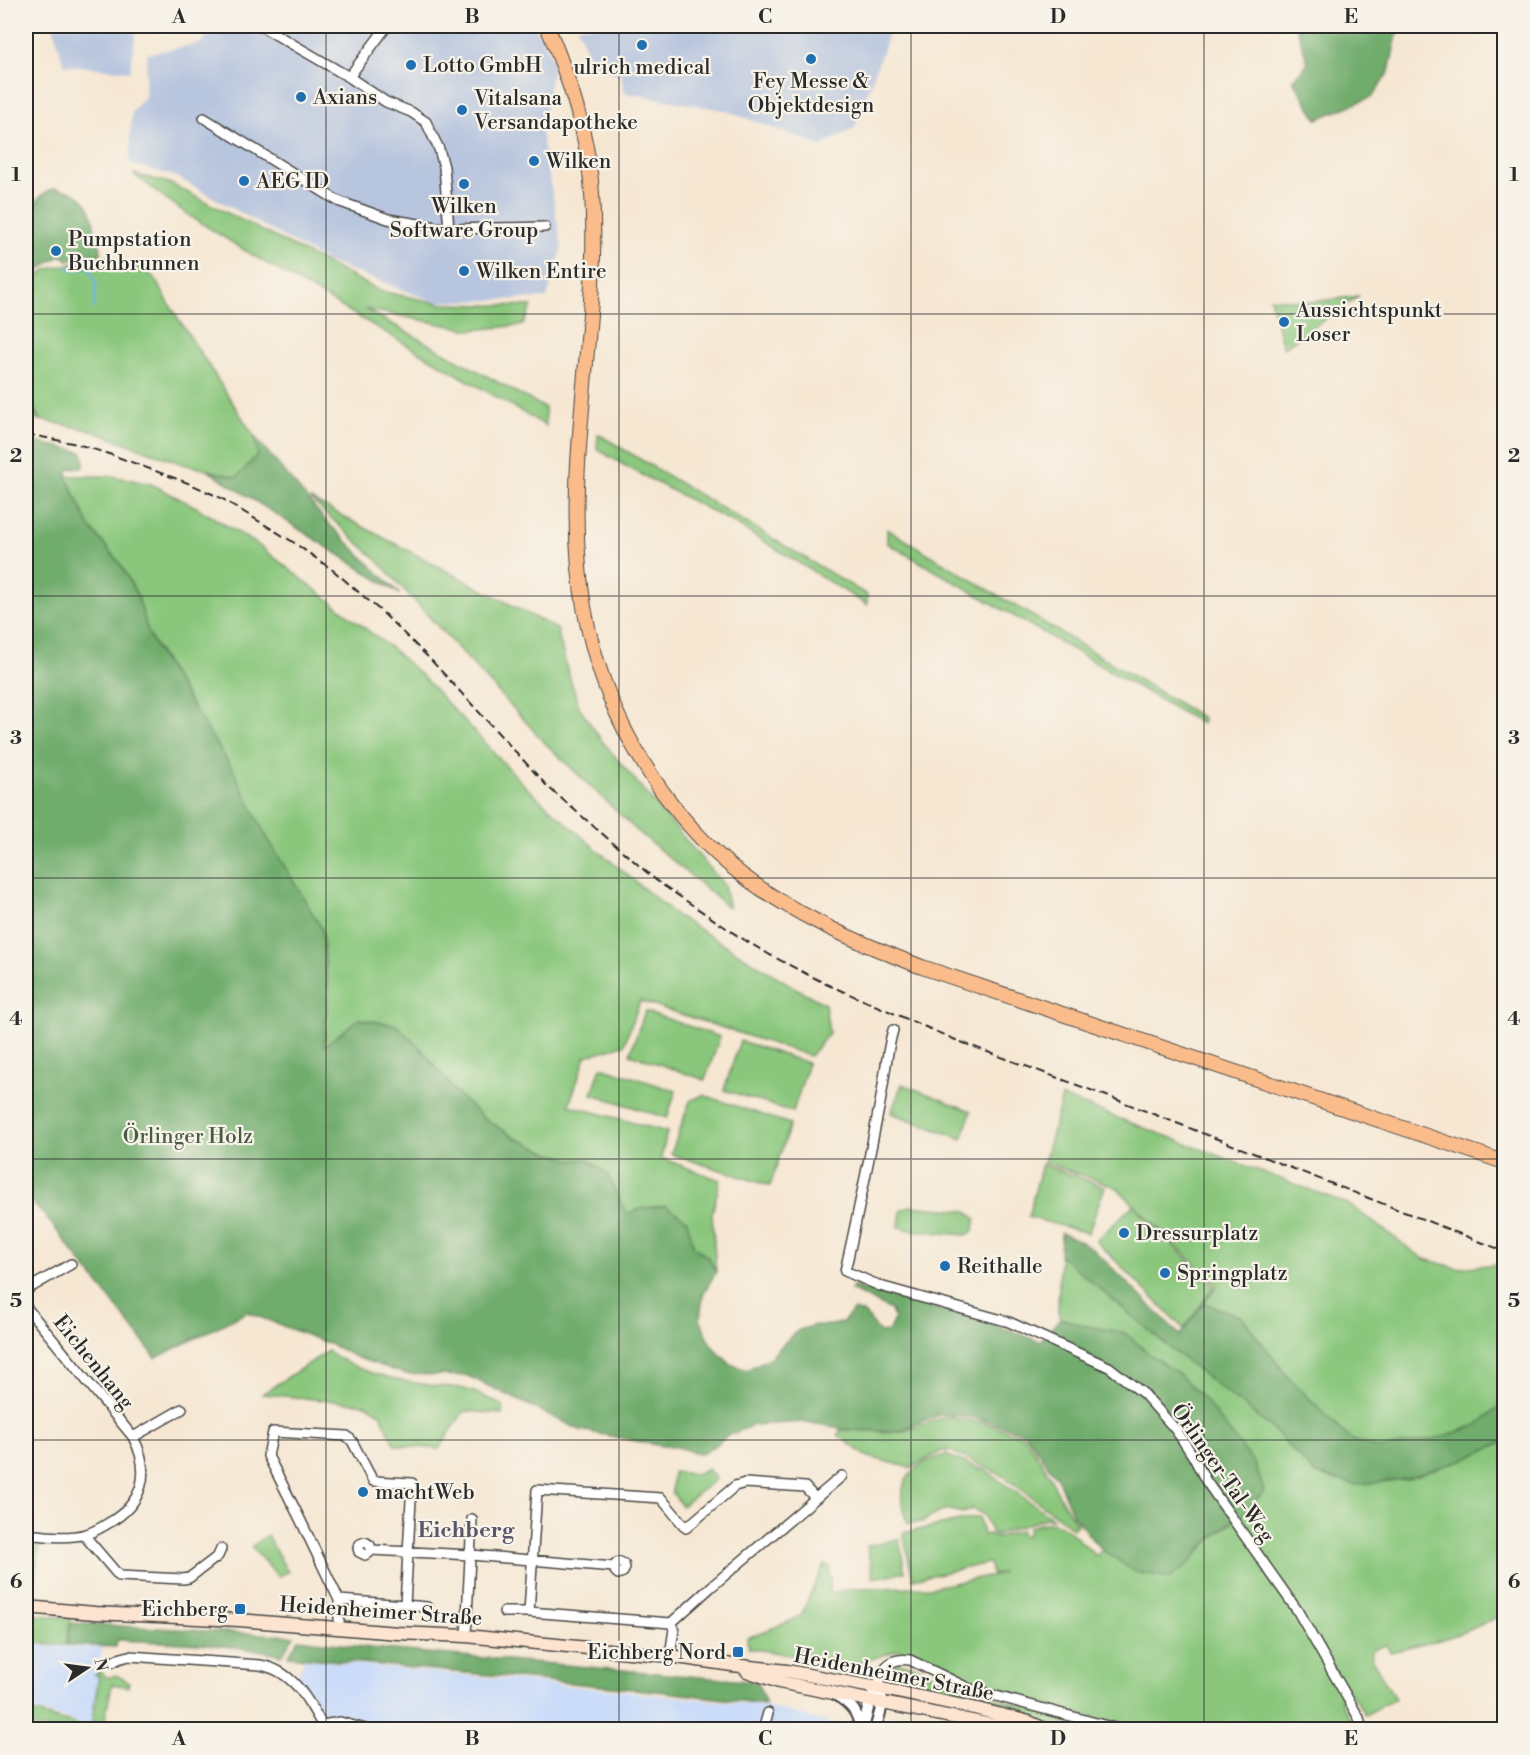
<svg xmlns="http://www.w3.org/2000/svg" width="1530" height="1755" viewBox="0 0 1530 1755" font-family="'Libre Bodoni',serif">
<rect width="100%" height="100%" fill="#f7f3e8"/>
<filter id="ink" filterUnits="userSpaceOnUse"><feTurbulence type="fractalNoise" baseFrequency=".0167" numOctaves="2"/><feDisplacementMap in="SourceGraphic" scale="12" xChannelSelector="R" yChannelSelector="G"/><feConvolveMatrix kernelMatrix="1 2 1 2 8 2 1 2 1" color-interpolation-filters="sRGB"/></filter>
<filter id="wash" filterUnits="userSpaceOnUse"><feTurbulence type="fractalNoise" baseFrequency=".008" numOctaves="4" result="noise"/><feDisplacementMap in="SourceGraphic" scale="24" xChannelSelector="R" yChannelSelector="G"/><feGaussianBlur stdDeviation="1.35" result="paint"/><feColorMatrix in="noise" values="0 0 0 0 0 0 0 0 0 0 0 0 0 0 0 0 0 1.4 0 .05"/><feComposite in="paint" operator="in"/></filter>
<g filter="url(#wash)">
<rect width="100%" height="100%" fill="#f6e7d3"/>
<path fill="#cadcf9" d="M26,1645L102,1648L98,1666L99,1676L91,1727L26,1707Z
M304,1659L766,1706L849,1728V1730L334,1729L310,1692L297,1677Z"/>
<path fill="#b7c5de" d="M53,26H137L130,71L64,65Z
M214,26H534L554,60L541,133L562,248L547,298L436,302L328,262L175,176L130,164V136L132,112L145,97L147,54L201,43Z
M577,26H887V38L855,128L821,146L724,110L625,93L621,75L599,69L589,56Z"/>
<path fill="#8ac77d" stroke="#5a7954" stroke-width="1.5" d="M133,174L169,183L380,291L443,304L532,306L523,325L471,330L365,309L545,408L546,426L249,253L188,215Z
M106,257L135,265L154,277L171,307L254,436L258,454L237,478L180,463L90,430L41,420L26,397V285L48,269Z
M1359,296L1283,348L1270,298L1311,302Z
M598,434L867,595V605L734,523L627,467L597,449Z
M66,476H112L151,484L196,507L257,544L392,649L422,676L527,788L595,848L677,916L794,987L825,1004L829,1033L810,1056L640,1001L624,1045L586,1056L569,1105L667,1132L661,1158L720,1180L712,1214L716,1272L708,1257L642,1208L627,1215L607,1174L588,1159L574,1160L549,1153L515,1138L484,1118L455,1092L425,1053L396,1025L359,1019L323,1047L328,989L264,832L233,770L203,724L149,635L138,597L121,565L90,527Z
M310,499L557,629L566,665L579,707L602,741L724,885L729,908L635,829L545,743L377,560Z
M887,529L1203,718L1202,724L887,543Z
M645,1011L720,1037L705,1080L630,1054Z
M740,1041L808,1063L793,1112L724,1090Z
M601,1067L676,1091L667,1118L592,1094Z
M902,1084L971,1111L962,1139L891,1113Z
M703,1095L790,1124L770,1186L671,1154L690,1101Z
M1062,1097L1348,1204L1424,1259L1457,1268L1498,1264L1504,1266V1396L1499,1406L1477,1425L1442,1437L1380,1450L1350,1439L1286,1375L1242,1317L1204,1303L1217,1285L1116,1187L1044,1162Z
M1042,1164L1105,1187L1088,1233L1028,1217Z
M1133,1205L1214,1286L1184,1329L1096,1241Z
M910,1206L967,1211L976,1219L973,1232L966,1235L910,1230L899,1227L901,1210Z
M1060,1255L1170,1348L1273,1429L1314,1473L1355,1485L1406,1479L1470,1457L1504,1441V1613C1468,1634 1431,1643 1390,1652L1386,1645L1372,1650V1659L1395,1699L1365,1715L1352,1695L1340,1699L1355,1729H1133L971,1684L927,1660L899,1650L853,1665L748,1648L747,1638L800,1617L824,1565L830,1567V1594L853,1588L934,1587L1003,1573L992,1574L989,1563L913,1579L903,1533L979,1517L983,1535L988,1534L997,1537L1021,1530V1536H1026L1029,1527C1051,1520 1056,1519 1074,1535C1081,1542 1089,1548 1095,1556L1103,1550L1135,1572L1191,1561C1207,1541 1226,1526 1246,1512L1148,1353L1125,1333L1086,1326L1060,1318L1058,1312Z
M328,1351C356,1372 394,1380 428,1385C439,1387 450,1386 460,1388C476,1391 489,1399 503,1406L502,1414L464,1411L439,1449L395,1445L380,1413L366,1404L262,1394Z
M945,1417L981,1422L1024,1436L1044,1465L1062,1501L1077,1525L1073,1528L1003,1476L951,1451H942L910,1468L866,1456L838,1435L840,1430L900,1432Z
M946,1455L986,1471L1054,1519L1046,1518L997,1534L992,1533L983,1514L972,1509L963,1513L946,1509L922,1522L908,1523C891,1488 910,1463 946,1455Z
M708,1469L716,1479L682,1506L672,1493L673,1472L698,1474Z
M267,1535L288,1572L278,1576L251,1547Z
M26,1539L41,1540L33,1586L26,1585Z
M899,1539L905,1572L873,1578L867,1546Z
M26,1614L71,1618L66,1645L26,1643Z
M897,1663L911,1664L965,1690L1109,1729H1075L897,1689L892,1687L887,1677L890,1668Z
M100,1671L106,1677H111L116,1675L129,1682L128,1687L112,1684L104,1724L129,1729H86V1725L91,1726L99,1676L95,1675Z
M26,1710L81,1726L80,1729H37L26,1721Z"/>
<path fill="#6fac6c" stroke="#4d6c4c" stroke-width="1.5" d="M1296,26H1401L1398,30L1389,72L1372,97L1317,119L1293,80L1308,63Z
M55,188C75,191 87,197 93,218C94,222 94,227 95,232C98,242 101,240 101,254L68,260L62,256C48,260 38,273 26,282V218C38,206 33,196 55,188Z
M26,397L41,420L26,418Z
M254,436L326,521L400,594L207,470L237,477L258,454Z
M26,440L82,452L84,458V466L81,468L69,469L66,476L90,527L121,565L138,597L149,635L161,657L233,770L264,832L322,929L328,989L324,1046L359,1019L396,1025L425,1053L455,1092L484,1118L515,1138L549,1153L574,1160L588,1159L607,1174L627,1214L642,1208L666,1206L687,1220L694,1247L708,1257L716,1272L703,1294L700,1319L711,1345L730,1364L747,1370L771,1357L786,1341L799,1330L815,1325H832L843,1322L854,1310L864,1313L880,1333L888,1332L894,1319L891,1310L851,1290L854,1286L894,1298L965,1316L1010,1330L1040,1342L1060,1318L1086,1326L1125,1333L1148,1353L1180,1375L1204,1399L1255,1464L1264,1491L1246,1512L1225,1527L1202,1547L1192,1561L1170,1578L1135,1572L1103,1550L1096,1544L1073,1515L1057,1478L1025,1433L976,1418L944,1414L930,1418L902,1430L890,1431L850,1430L806,1422L754,1425L727,1436L704,1453L699,1454L677,1447L662,1446L580,1430L468,1376L405,1374L358,1358L332,1345L247,1312L156,1358L46,1217L26,1197Z
M1061,1233L1076,1239L1094,1250L1180,1335L1204,1303L1242,1317L1286,1375L1350,1439L1380,1449L1442,1437L1477,1425L1499,1406L1504,1396V1441L1470,1457L1406,1479L1355,1485L1314,1473L1273,1429L1170,1348L1060,1255Z
M71,1623L294,1636L282,1655C228,1643 172,1643 117,1640L116,1647L67,1645Z
M299,1639L371,1648L757,1682L766,1704L665,1692L288,1656Z
M921,1719L957,1724L978,1729L894,1730L899,1724Z"/>
<g fill="none" stroke-linecap="round" stroke-linejoin="round">
<path stroke="#6eb5e5" stroke-width="2" d="M67,267L74,270L88,266L96,283L94,308"/>
</g>
</g>
<g filter="url(#ink)">
<g fill="none" stroke-linecap="round" stroke-linejoin="round">
<defs>
<path id="minor" d="M261,26L349,77L386,102L411,112L426,122L439,149L444,167L449,229
M349,77L387,26
M204,118L338,201L388,219L449,229L545,227
M893,1030C886,1054 885,1078 880,1103C869,1159 858,1215 845,1271L880,1286L1009,1322L1109,1367L1144,1394L1176,1430L1193,1456L1206,1481L1297,1610L1359,1718L1362,1730
M26,1290L71,1264
M26,1307L133,1437C152,1473 143,1504 107,1524C100,1528 94,1532 86,1534C66,1539 46,1536 26,1534
M133,1437L182,1409
M84,1535L119,1576L183,1579L189,1578L218,1556L221,1549
M371,1550L370,1545L365,1542L360,1544L358,1548L359,1552L365,1555L369,1553L371,1550L471,1555L614,1567L617,1563L620,1562L624,1564L625,1568L623,1572L618,1574L615,1571L614,1567
M339,1600L405,1605L412,1483L373,1481L352,1441L347,1436L273,1432L268,1456L299,1517L339,1600V1628
M405,1605L427,1607
M504,1612H529L671,1623L711,1587L842,1476
M529,1612L537,1490L661,1498L686,1528L735,1486L745,1483L805,1487L815,1498
M466,1636L472,1519
M670,1656L674,1629L671,1623
M111,1663L118,1659L129,1656L260,1665C292,1670 308,1699 322,1725L340,1722L369,1730
M878,1688C881,1668 889,1657 910,1660L970,1689L1122,1730
M763,1730L768,1713"/>
<path id="tertiary" d="M836,1695C851,1704 858,1712 861,1730
M863,1729L870,1700L873,1695
M875,1730L883,1702L878,1688"/>
<path id="secondary" d="M26,1607L95,1613L239,1620L398,1633L466,1636L670,1656L732,1665L787,1671L878,1688L978,1709L1029,1722L1047,1730
M747,1671L779,1682L1001,1727L1029,1730"/>
<path id="primary" d="M547,26C568,75 586,127 591,181C600,282 580,386 577,487C575,538 579,598 593,647C614,727 664,808 726,862C783,911 854,941 922,967L1504,1162"/>
</defs>
<use href="#minor" stroke="#494744" stroke-width="12"/>
<use href="#tertiary" stroke="#494744" stroke-width="14"/>
<use href="#secondary" stroke="#494744" stroke-width="15"/>
<use href="#primary" stroke="#494744" stroke-width="16"/>
<use href="#minor" stroke="#fff" stroke-width="9"/>
<use href="#tertiary" stroke="#fff" stroke-width="10"/>
<use href="#secondary" stroke="#fde4d1" stroke-width="12"/>
<use href="#primary" stroke="#fabc8b" stroke-width="14"/>
<path stroke="#2b2b2b" stroke-width="2" stroke-dasharray="9 4.5" stroke-linecap="butt" d="M26,434L77,444L112,455L188,483L221,498L293,542L334,571L383,613L431,660L548,787L657,881L738,936L770,955L826,984L958,1041L1115,1099L1504,1251"/>
</g>
</g>
<path fill="none" stroke="#2b2b2b" stroke-width="1.5" stroke-opacity="0.55" d="M326,26V1730M619,26V1730M911,26V1730M1204,26V1730M26,314H1504M26,596H1504M26,878H1504M26,1159H1504M26,1440H1504"/>
<g fill="#1f6fb2" stroke="#f7f3e8" stroke-width="2">
<circle cx="642" cy="45" r="6"/>
<circle cx="811" cy="59" r="6"/>
<circle cx="411" cy="65" r="6"/>
<circle cx="301" cy="97" r="6"/>
<circle cx="462" cy="110" r="6"/>
<circle cx="534" cy="161" r="6"/>
<circle cx="244" cy="181" r="6"/>
<circle cx="464" cy="184" r="6"/>
<circle cx="56" cy="251" r="6"/>
<circle cx="464" cy="271" r="6"/>
<circle cx="1284" cy="322" r="6"/>
<circle cx="1124" cy="1233" r="6"/>
<circle cx="945" cy="1266" r="6"/>
<circle cx="1165" cy="1273" r="6"/>
<circle cx="363" cy="1492" r="6"/>
<rect x="234" y="1603" width="12" height="12" rx="3"/>
<rect x="732" y="1646" width="12" height="12" rx="3"/>
</g>
<g text-anchor="middle" stroke-width="4.5" stroke-linejoin="round" paint-order="stroke">
<g font-size="21" fill="#2b2b2b" stroke="#f7f3e8" text-anchor="start">
<text x="423" y="72">Lotto GmbH</text>
<text x="642" y="74" text-anchor="middle">ulrich medical</text>
<text x="811" y="88" text-anchor="middle">Fey Messe &amp;<tspan x="811" dy="24">Objektdesign</tspan></text>
<text x="313" y="104">Axians</text>
<text x="474" y="105">Vitalsana<tspan x="474" dy="24">Versandapotheke</tspan></text>
<text x="546" y="168">Wilken</text>
<text x="256" y="188">AEG ID</text>
<text x="464" y="213" text-anchor="middle">Wilken<tspan x="464" dy="24">Software Group</tspan></text>
<text x="68" y="246">Pumpstation<tspan x="68" dy="24">Buchbrunnen</tspan></text>
<text x="476" y="278">Wilken Entire</text>
<text x="1296" y="317">Aussichtspunkt<tspan x="1296" dy="24">Loser</tspan></text>
<text x="1136" y="1240">Dressurplatz</text>
<text x="957" y="1273">Reithalle</text>
<text x="1177" y="1280">Springplatz</text>
<text x="375" y="1499">machtWeb</text>
<text x="228" y="1616" text-anchor="end">Eichberg</text>
<text x="726" y="1659" text-anchor="end">Eichberg Nord</text>
</g>
<g font-size="21" fill="#485a44" stroke="#f7f3e8">
<text x="188" y="1143">Örlinger Holz</text>
</g>
<g font-size="21" fill="#2b2b2b" stroke="#f7f3e8">
<text transform="translate(94 1362) rotate(51)" y="7">Eichenhang</text>
<text transform="translate(1223 1473) rotate(55)" y="7">Örlinger-Tal-Weg</text>
<text transform="translate(381 1611) rotate(4)" y="7">Heidenheimer Straße</text>
<text transform="translate(894 1674) rotate(11)" y="7">Heidenheimer Straße</text>
</g>
<g font-size="22" font-weight="bold" fill="#5c566d" stroke="#f7f3e8">
<text x="466" y="1537">Eichberg</text>
</g>
</g>
<rect width="1530" height="1755" fill="none" stroke="#f7f3e8" stroke-width="66"/>
<g transform="translate(87 1668) rotate(77)" stroke="#f7f3e8" stroke-width="4.5" paint-order="stroke">
<path d="M0-4.5L10 22L0 15L-10 22Z" fill="#2b2b2b"/>
<text y="-9" font-size="16" font-weight="bold" text-anchor="middle" fill="#2b2b2b">N</text>
</g>
<rect x="33" y="33" width="1464" height="1689" fill="none" stroke="#2b2b2b" stroke-width="2"/>
<g font-size="20" text-anchor="middle" font-weight="bold" fill="#2b2b2b">
<text x="179" y="23">A</text>
<text x="472" y="23">B</text>
<text x="765" y="23">C</text>
<text x="1058" y="23">D</text>
<text x="1351" y="23">E</text>
<text x="16" y="181">1</text>
<text x="1514" y="181">1</text>
<text x="16" y="462">2</text>
<text x="1514" y="462">2</text>
<text x="16" y="744">3</text>
<text x="1514" y="744">3</text>
<text x="16" y="1025">4</text>
<text x="1514" y="1025">4</text>
<text x="16" y="1307">5</text>
<text x="1514" y="1307">5</text>
<text x="16" y="1588">6</text>
<text x="1514" y="1588">6</text>
<text x="179" y="1745">A</text>
<text x="472" y="1745">B</text>
<text x="765" y="1745">C</text>
<text x="1058" y="1745">D</text>
<text x="1351" y="1745">E</text>
</g>
</svg>
